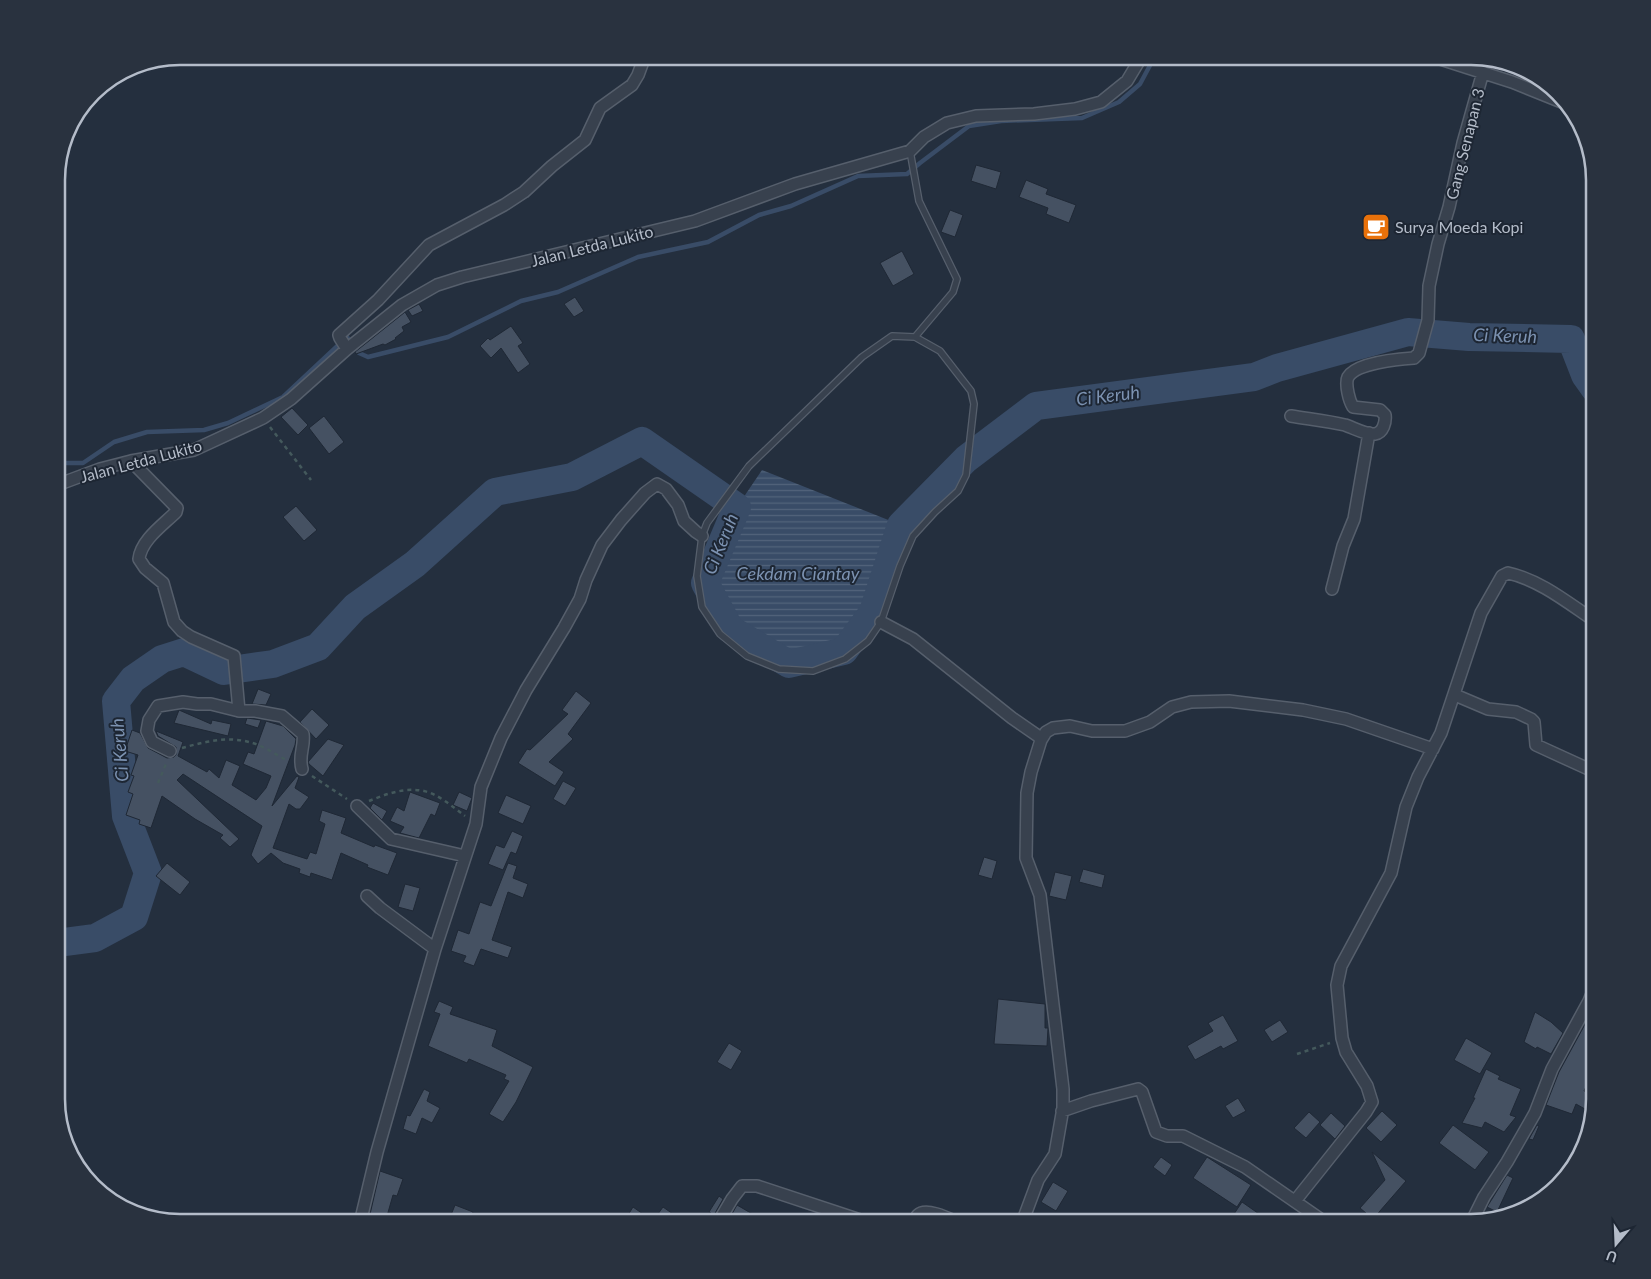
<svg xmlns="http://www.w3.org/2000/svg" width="1651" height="1279" viewBox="0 0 1651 1279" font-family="Lato,sans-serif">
<defs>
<pattern id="water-rules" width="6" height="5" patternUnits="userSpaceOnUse" patternTransform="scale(1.25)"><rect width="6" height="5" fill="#394c67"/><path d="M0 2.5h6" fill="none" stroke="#53647b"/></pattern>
</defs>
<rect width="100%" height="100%" fill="#242f3e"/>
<path fill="url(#water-rules)" d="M762,470L901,525V545L873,612L844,651L789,664L730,629L706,583L737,507Z"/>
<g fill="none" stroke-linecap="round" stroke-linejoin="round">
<path stroke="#394c67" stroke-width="4.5" d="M57,463H83L114,442L147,432L204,430L228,423L283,397L347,337L359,353L368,357L448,337L521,301L558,292L638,257L708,242L759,215L791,206L858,176L907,174L920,163L969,126L1001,121L1082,118L1119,102L1140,84L1155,56"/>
<path stroke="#394c67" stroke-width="28" d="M57,943L95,938L134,917L148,873L126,816L116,701L133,679L162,659L184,652L224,671L273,664L318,647L355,607L415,564L495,492L572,477L642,441L737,507L705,583L730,629L789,664L844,651L873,612L901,525L966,459L1036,406L1254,377L1277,368L1408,332L1469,337L1571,339L1585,375L1595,389"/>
</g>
<path fill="#455162" stroke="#1f2835" d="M976,165L1001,172L996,189L971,181Z
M1026,180L1048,189L1046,194L1076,205L1069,223L1046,214L1048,208L1019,197Z
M950,210L963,215L955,237L941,232Z
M902,251L914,274L893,286L880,263Z
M575,297L584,311L574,317L564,304Z
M419,304L423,311L412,316L408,310Z
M405,312L411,322L402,327L404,331L395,338L396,339L385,345L383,344L356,354L355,352Z
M511,326L523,343L518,346L530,364L518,373L501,348L491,358L480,346L488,338L490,340Z
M292,408L308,425L298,435L281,417Z
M324,416L344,442L329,454L309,428Z
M296,506L317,530L304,541L283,517Z
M258,689L271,694L266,705L252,704Z
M576,691L591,703L568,734L573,739L549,762L564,772L555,786L518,763L527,749L530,750L568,714L562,710Z
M312,709L329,725L316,739L300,722Z
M179,710L211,724L212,720L231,724L228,736L174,723Z
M247,718L261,720L258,728L245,724Z
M266,721L283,726L296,739L295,745L272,806L297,776L299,777L295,788L309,797L300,809H296L289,804L273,848L307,859L310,852L316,854L325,824L319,821L322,810L346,818L341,833L374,847L375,845L397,853L388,875L367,867L368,865L341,853L332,880L311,873L310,877L299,873L300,869L283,863L271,853L258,864L251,855L262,826L183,774L177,780L239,839L230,847L220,838L223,835L195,819L162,796L151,828L139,824L140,820L126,815L133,794L128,792L134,776L131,775L138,755L125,751L132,730L140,733L148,748L167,758L174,757L176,755V747L158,736L156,731L183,742L178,756L207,772L209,769L219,778L226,760L240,766L232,785L256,800L266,788L271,776L243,764L248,752L254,754Z
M328,739L344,745L323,776L309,764L308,762Z
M563,781L576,788L565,806L553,799Z
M410,792L440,803L435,816L431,814L419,838L400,833L404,827L390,821L397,807L404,811Z
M459,792L472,798L467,811L453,805Z
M506,795L531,806L523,824L498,813Z
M373,803L387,811L382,820L370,808Z
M512,831L523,836L516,854L511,852L503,870L488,864L496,845L504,848Z
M984,857L997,861L992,879L978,875Z
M167,863L190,882L180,895L156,876Z
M508,863L517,866L513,878L528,884L523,898L508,892L492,940L512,947L508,958L481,949L474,966L463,962L466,956L451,951L458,930L469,934L480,902L491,906Z
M1083,869L1105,875L1102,888L1079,882Z
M1055,872L1072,876L1066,900L1049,896Z
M405,884L420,888L413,911L398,907Z
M998,999L1045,1004V1028H1048L1047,1046L994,1044Z
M439,1001L453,1007L450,1014L497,1030L492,1046L533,1067L516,1102L503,1122L489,1114L509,1081L504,1079L506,1075L469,1059L467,1063L428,1046L440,1014L434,1012Z
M1595,1006V1066L1584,1091L1595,1096L1592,1113L1576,1104L1572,1114L1546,1105L1559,1072Z
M1535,1012L1551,1022L1563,1033L1551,1054L1537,1047L1536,1049L1524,1042Z
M1223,1015L1238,1041L1223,1049L1221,1046L1195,1060L1187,1046L1213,1031L1208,1023Z
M1280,1020L1288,1032L1272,1042L1264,1030Z
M1466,1038L1492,1053L1480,1074L1454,1060Z
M729,1043L742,1051L731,1070L717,1062Z
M1486,1069L1500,1076L1498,1079L1521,1089L1510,1115L1516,1117L1504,1132L1485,1122L1482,1128L1462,1123L1475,1098H1473Z
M424,1089L430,1092L427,1101L440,1108L432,1123L422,1118L416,1134L403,1129L407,1115L410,1116Z
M1238,1098L1246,1111L1233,1118L1225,1106Z
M1382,1111L1397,1125L1381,1142L1366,1128Z
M1309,1112L1320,1122L1306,1138L1294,1128Z
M1331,1113L1345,1126L1335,1139L1320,1125Z
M1453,1125L1489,1152L1475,1170L1439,1143Z
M1537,1125L1539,1126L1533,1140L1529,1139Z
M1372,1152L1406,1181L1373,1219L1360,1208L1385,1180Z
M1161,1157L1172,1165L1165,1176L1153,1167Z
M1207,1157L1251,1185L1237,1207L1193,1178Z
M380,1171L403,1179L397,1196L393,1195L385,1223H368Z
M1507,1175L1513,1178L1497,1212L1487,1207Z
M1053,1182L1068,1191L1056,1211L1041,1202Z
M719,1196L723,1199L714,1215L709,1212Z
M1242,1202L1272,1223H1228Z
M455,1205L473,1212L469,1223H456L449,1220Z
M737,1205L768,1223H727Z
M633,1207L656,1223H623Z
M663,1207L686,1223H663L655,1218Z"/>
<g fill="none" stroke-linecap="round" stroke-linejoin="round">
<defs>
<path id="lane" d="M910,151L919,201L957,279L953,292L915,337
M892,336L915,337L940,351L971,391L974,404L966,475L958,491L935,512L913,536L900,566L881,622L868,641L845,659L813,671L779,669L747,656L720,634L702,607L697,576L702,536L707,523L749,466L862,357Z"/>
<path id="street" d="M1431,56L1512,82L1564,103
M347,349L340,338L339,335L378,300L429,245L504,205L524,192L552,166L585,140L600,108L632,85L638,75L645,56
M1291,416C1309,419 1327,421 1345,425C1354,428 1366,435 1375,434C1383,433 1386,422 1385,415L1380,410L1353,407C1350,402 1349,398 1348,393C1347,388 1346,381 1348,377C1356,363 1399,359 1414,358L1419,353L1428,320L1429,286L1438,244L1449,207L1463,143L1483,72
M131,461L177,508L176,512C163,525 141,540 139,559L145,568L163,583L174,622L182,631L191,637L234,656L239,711
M57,483L65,482L100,469L131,461L194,450L263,418L291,399L347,349L402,305L437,285L462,277L695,221L795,184L910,151L924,137L947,123L976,116L1034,114L1075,109L1101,102L1127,81L1142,56
M1332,589L1343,546L1354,519L1369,433
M881,622L913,639L1012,718L1038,736L1041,740
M1455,695L1488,709L1516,712L1531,719L1534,722L1536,745L1595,772
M170,751L152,742L147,731L149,720L158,706L183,702L197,704H211L239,711H255L282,716L303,734C305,747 298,755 302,769
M357,806L391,839L465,856
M435,949L476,824L481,787L501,738L526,690L564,628L580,599L586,580L602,545L621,520L645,493L657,484L666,489L678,505L684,521L696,532L702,536
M1062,1111L1091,1101L1138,1089L1142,1092L1156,1132L1167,1136H1183L1245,1167L1326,1223
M1295,1201L1366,1112L1372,1102L1367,1086L1346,1052L1342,1038L1337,985L1341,966L1391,873L1406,807L1418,777L1441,733L1481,613L1502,576L1508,573C1540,580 1568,603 1595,621
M360,1223L377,1152L435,949L380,908L367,896
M718,1223L732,1199L742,1186H757L869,1223
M914,1223C915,1220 916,1217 918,1215C926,1207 950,1219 959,1223
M1022,1223L1038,1180L1055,1154L1063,1108V1089L1040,895L1026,858L1027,793L1031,772L1041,740L1046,732L1053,728L1070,726L1092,731H1125L1150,722L1172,707L1191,702L1229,701L1303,710L1346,719L1433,749
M1471,1223L1484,1197L1507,1162L1535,1113L1552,1069L1589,1001L1595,986"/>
</defs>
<use href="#lane" stroke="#565f6c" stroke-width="8"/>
<use href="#street" stroke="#565f6c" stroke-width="14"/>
<path stroke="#44595c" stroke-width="2.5" stroke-dasharray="4 4" stroke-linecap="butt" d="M270,427L311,480
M182,748C204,742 226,736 249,742C262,745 275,754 288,761
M312,776L347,799
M158,783L166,764
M369,801C386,794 405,787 424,791C438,794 453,807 465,816
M1297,1054L1330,1043"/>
<use href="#lane" stroke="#38414e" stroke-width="5.5"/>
<use href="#street" stroke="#38414e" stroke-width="11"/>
</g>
<defs>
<symbol id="cafe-square" viewBox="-11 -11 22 22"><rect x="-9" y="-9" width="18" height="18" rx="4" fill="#e8710a" stroke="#1d2633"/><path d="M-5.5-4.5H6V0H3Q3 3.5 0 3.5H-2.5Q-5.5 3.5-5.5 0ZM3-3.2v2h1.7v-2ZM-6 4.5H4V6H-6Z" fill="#fff"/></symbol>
</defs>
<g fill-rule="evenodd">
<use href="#cafe-square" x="1360" y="211" width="32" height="32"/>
</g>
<g text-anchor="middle" stroke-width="4" stroke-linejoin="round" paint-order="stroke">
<g font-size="16" fill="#b4bcc9" stroke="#1d2633">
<text transform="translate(1465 144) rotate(-76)" y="6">Gang Senapan 3</text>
<text transform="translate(592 246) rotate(-14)" y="6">Jalan Letda Lukito</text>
<text transform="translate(141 461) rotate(-15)" y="6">Jalan Letda Lukito</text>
</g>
<g font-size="16" fill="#b4bcc9" stroke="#1d2633" text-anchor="start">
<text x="1395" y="233">Surya Moeda Kopi</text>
</g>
<g font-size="18" font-style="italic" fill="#7c92b1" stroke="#1d2633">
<text transform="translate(1505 336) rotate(2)" y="6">Ci Keruh</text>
<text transform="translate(1108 396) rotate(-7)" y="6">Ci Keruh</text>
<text transform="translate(721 544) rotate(-68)" y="6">Ci Keruh</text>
<text x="798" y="580">Cekdam Ciantay</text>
<text transform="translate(120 750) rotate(-95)" y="6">Ci Keruh</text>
</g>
</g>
<path d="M0 0H1651V1279H0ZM180 65H1471A115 115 0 0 1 1586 180V1099A115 115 0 0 1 1471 1214H180A115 115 0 0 1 65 1099V180A115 115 0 0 1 180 65Z" fill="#29323f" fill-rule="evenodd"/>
<path fill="none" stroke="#b4bcc9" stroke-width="2.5" d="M180 65H1471A115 115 0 0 1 1586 180V1099A115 115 0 0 1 1471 1214H180A115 115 0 0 1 65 1099V180A115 115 0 0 1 180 65Z"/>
<g transform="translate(1616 1244) rotate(199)" stroke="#1d2633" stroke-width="4" paint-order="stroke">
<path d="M0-4L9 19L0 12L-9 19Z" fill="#b4bcc9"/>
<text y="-8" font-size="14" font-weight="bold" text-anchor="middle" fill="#b4bcc9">U</text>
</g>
</svg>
